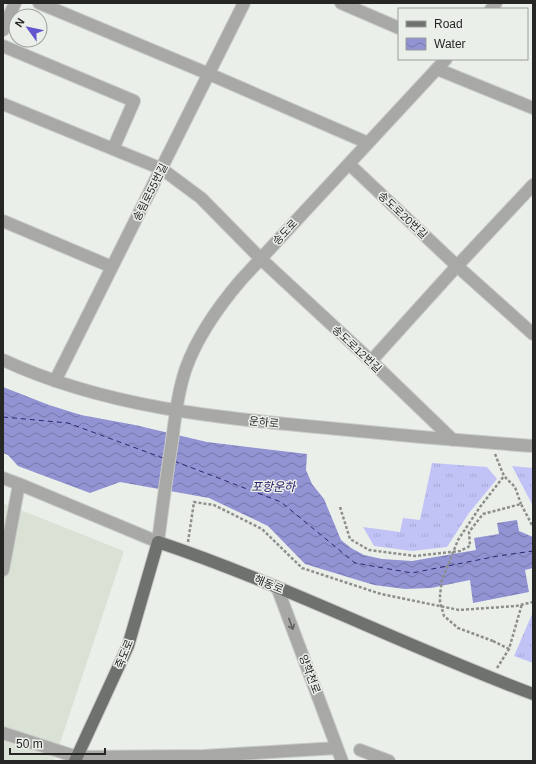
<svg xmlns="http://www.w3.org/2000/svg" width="536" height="764" viewBox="0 0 536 764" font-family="Helvetica,'Noto Sans KR',sans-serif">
<defs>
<pattern id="grass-tufts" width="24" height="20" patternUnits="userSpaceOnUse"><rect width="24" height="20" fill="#c1c3f7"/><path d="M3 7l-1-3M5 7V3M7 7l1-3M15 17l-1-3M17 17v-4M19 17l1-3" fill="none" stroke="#a6a8d4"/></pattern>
<pattern id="water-waves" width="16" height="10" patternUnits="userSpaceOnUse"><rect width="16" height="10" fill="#9193d3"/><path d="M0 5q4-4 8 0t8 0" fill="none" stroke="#7678ab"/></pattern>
</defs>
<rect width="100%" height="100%" fill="#ebefe9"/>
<path fill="#dae2d6" d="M3,503L124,551L54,761H3Z"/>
<path fill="url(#grass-tufts)" d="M432,463L487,467L497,479L469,513L447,547L412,551L374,546L363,527L400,532L403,518L420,520Z
M512,466L533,468V506Z
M533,612V663L514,656Z"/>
<path fill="url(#water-waves)" d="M3,387L49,405L81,415L135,425L207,442L307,454L306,470L312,484L324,499L341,540L351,548L364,555L382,559L412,561L476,550L474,538L499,534L497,523L517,520L519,531L533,537V568L525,570L529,592L473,603L470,580L431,588L405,589L374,585L305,564L268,526L209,498L120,482L90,493L18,466L8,455L3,453Z"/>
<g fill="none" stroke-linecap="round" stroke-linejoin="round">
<path stroke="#2d236e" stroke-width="1" stroke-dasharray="5 4" stroke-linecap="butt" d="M3,417L68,423L163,458
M174,461L281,502L355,563L412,573L498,556L533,551"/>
<defs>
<path id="minor" d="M39,3L209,74L368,143
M341,3L399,28
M491,9L496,3
M3,30L15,3
M3,46L134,101L113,149
M437,69L533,108
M3,104L162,169L201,198L261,259L371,361L453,440
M349,164L457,266L533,334
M3,221L112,267
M3,360C104,407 218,418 328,428C396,435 464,441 533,446
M371,361L457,266L533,185
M55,381L244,3
M3,478L19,484L158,542C162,511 166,479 171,448C175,421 177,394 186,368C198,335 218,307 241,280L446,59
M3,570L19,484
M277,587L342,761
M3,733L77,757L204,756L337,748
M360,750L389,761"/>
<path id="major" d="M75,761L128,646L158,542C286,585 407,647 533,694"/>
</defs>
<use href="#minor" stroke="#c8cbc6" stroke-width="14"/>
<use href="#major" stroke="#c8cbc6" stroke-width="14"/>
<path stroke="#8d8f8b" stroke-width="2.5" stroke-dasharray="3 2" stroke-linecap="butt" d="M495,454L504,476L515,487L521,504
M340,507L350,539L369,550L415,556L460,551L470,546L469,532L483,514L521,504L533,527
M188,542L194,502L214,505L262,529L302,568L381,594L459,610L516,606L533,602
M493,641L509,649
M497,668L509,649L522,604"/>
<use href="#minor" stroke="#a8a9a7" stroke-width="12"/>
<use href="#major" stroke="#6e716d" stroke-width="12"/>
<path stroke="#8d8f8b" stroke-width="2.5" stroke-dasharray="3 2" stroke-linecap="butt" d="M493,641L458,628L444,616L440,602V595L442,580L458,540L480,507L504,476"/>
</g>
<defs><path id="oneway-shaft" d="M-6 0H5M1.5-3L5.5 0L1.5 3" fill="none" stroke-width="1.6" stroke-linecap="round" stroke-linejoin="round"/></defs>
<use stroke="#606260" href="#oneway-shaft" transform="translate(291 624) rotate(69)"/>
<g text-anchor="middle" stroke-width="3" stroke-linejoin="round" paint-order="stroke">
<g font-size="11" fill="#262725" stroke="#ebefe9">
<text transform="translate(150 192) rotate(-63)" y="4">송림로55번길</text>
<text transform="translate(403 215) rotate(43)" y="4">송도로20번길</text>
<text transform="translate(285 232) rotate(-47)" y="4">송도로</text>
<text transform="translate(357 349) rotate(43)" y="4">송도로12번길</text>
<text transform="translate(264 422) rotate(6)" y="4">운하로</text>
<text transform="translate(269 584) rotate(22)" y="4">해동로</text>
<text transform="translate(124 654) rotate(-68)" y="4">죽도로</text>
<text transform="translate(310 674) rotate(69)" y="4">양학천로</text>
</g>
<g font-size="12" font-style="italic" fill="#2d236e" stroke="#ebefe9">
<text x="273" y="491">포항운하</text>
</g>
</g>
<rect width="536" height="764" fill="none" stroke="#262725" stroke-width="8"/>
<rect x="398" y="8" width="130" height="52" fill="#ebefe9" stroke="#9c9f9b"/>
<rect x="406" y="21" width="20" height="6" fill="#6e716d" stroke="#9c9f9b"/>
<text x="434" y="28" font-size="12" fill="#262725">Road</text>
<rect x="406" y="38" width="20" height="12" fill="url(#water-waves)" stroke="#9c9f9b"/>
<text x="434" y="48" font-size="12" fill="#262725">Water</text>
<g transform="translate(28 28) rotate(303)"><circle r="19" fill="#ebefe9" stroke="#9c9f9b"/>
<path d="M0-3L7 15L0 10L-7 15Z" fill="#6256cf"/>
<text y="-6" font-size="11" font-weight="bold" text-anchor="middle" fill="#262725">N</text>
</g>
<path d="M10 748v6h95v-6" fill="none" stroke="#262725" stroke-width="2"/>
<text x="16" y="748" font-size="12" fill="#262725" stroke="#ebefe9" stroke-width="3" paint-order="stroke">50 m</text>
</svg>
